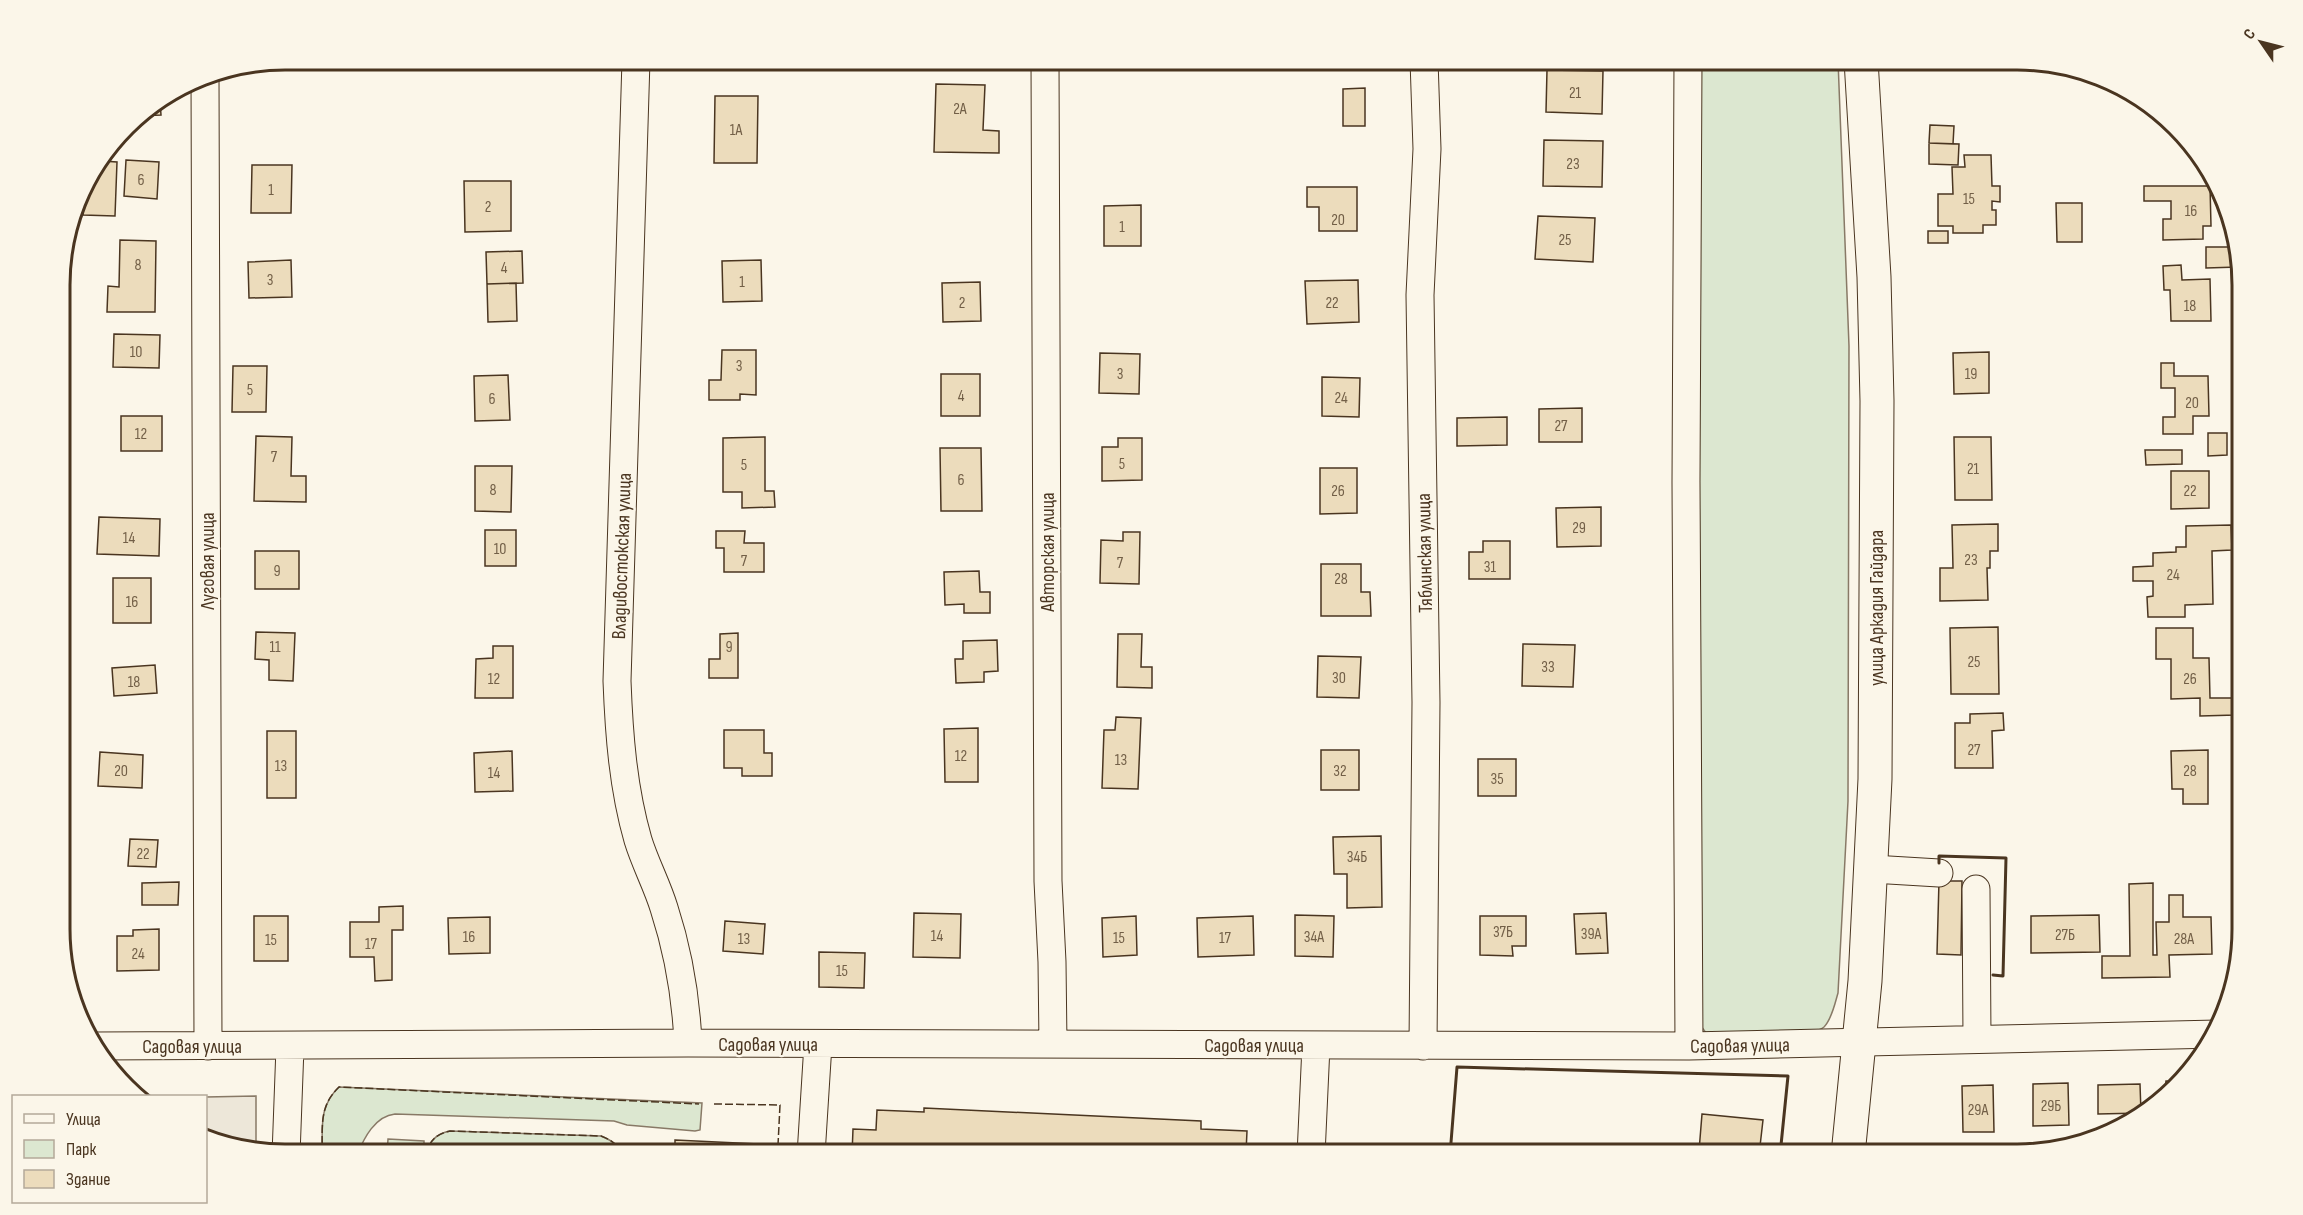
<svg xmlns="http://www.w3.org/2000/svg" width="2303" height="1215" viewBox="0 0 2303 1215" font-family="'Sofia Sans Condensed',sans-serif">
<rect width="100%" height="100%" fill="#fbf6e9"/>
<path fill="#dce7d0" stroke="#887966" stroke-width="1.5" d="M1698,60H1838L1849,346L1848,801L1838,993C1835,1003 1832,1019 1824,1027C1810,1039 1732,1036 1709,1037L1698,1022Z
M339,1087L702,1103L700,1130L695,1131L627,1125L614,1121L395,1114C375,1116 364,1138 357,1155H322C323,1128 318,1107 339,1087Z
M450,1131L601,1136C611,1140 618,1144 621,1155H426C429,1141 436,1134 450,1131Z
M388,1139L424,1141V1155H387Z"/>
<path fill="#ede7d9" stroke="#887966" stroke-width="1.5" d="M256,1096V1148L206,1136V1097Z"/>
<path fill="#ecdcbc" stroke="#4a3520" stroke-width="1.5" d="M1547,70L1603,71L1602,114L1546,112Z
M936,84L985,85L983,130L999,131V153L934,152Z
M1365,88V126H1343V89Z
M715,96H758L757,163H714Z
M160,101L161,115L137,116Z
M1930,125L1954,126L1953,144L1929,143Z
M1544,140L1603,141L1602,187L1543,186Z
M1929,143L1959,144L1958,165L1929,164Z
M1964,155H1991L1992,186H2000V202L1992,201V210H1996V225H1983V233H1953V226H1938V194H1953L1952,167H1965Z
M126,160L159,162L157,199L124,196Z
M102,161L117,162L115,216L83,215L85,183Z
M252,165H292L291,213H251Z
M464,181H511V231L465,232Z
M2144,186H2210L2211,226H2203V239L2163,240V219H2171V201H2144Z
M1307,187H1357V231H1319V207H1307Z
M2056,203H2082V242H2057Z
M1141,205V246H1104V206Z
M1538,216L1595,218L1593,262L1535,259Z
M1928,231H1948V243H1928Z
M120,240L156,241L155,312H107L108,286L119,287Z
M2206,247H2237L2238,267L2206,268Z
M522,251L523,283L487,284L486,252Z
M291,260L292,297L249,298L248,262Z
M761,260L762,301L723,302L722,261Z
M2181,265L2182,280L2210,279L2211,321H2171L2170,290H2164L2163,266Z
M1358,280L1359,322L1307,324L1305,281Z
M980,282L981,321L943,322L942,283Z
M516,283L517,321L488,322L487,284Z
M114,334L160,335L159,368L113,367Z
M722,350H756V395L740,394V400H709V380H721Z
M1989,352V393L1954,394L1953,353Z
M1100,353L1140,354L1139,394L1099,393Z
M2161,363H2174V376H2208L2209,416H2193V434H2163V417H2175V388H2161Z
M233,366H267L266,412H232Z
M941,374H980V416H941Z
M508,375L510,420L475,421L474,376Z
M1322,377L1360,378L1359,417L1322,416Z
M1582,408V442H1539V409Z
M121,416H162V451H121Z
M1507,417V445L1457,446V418Z
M2208,433H2227V455L2208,456Z
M256,436L292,437L291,476H306V502L254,501Z
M765,437V491H774L775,507L742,508V492H723V438Z
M1954,437H1991L1992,500H1955Z
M1118,438H1142V480L1102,481V447H1118Z
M940,448H981L982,511H941Z
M2145,450H2182V464L2146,465Z
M475,466H512L511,512L475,511Z
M1320,468H1357V513L1320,514Z
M2171,471H2209V508L2171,509Z
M1601,507V546L1557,547L1556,508Z
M99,517L160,519L159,556L97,554Z
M1998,524V551H1990V568H1987L1988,600L1940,601V568H1953L1952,525Z
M2231,525L2232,550L2212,551L2213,604L2185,605V617H2148L2147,597L2153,596V581H2133V567L2153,566V553L2176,552V547H2186V526Z
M485,530H516V566H485Z
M716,531H745L744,543H764V572H724V548H716Z
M1123,532H1140L1139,584L1100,583L1101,540L1123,541Z
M1483,541H1510V579H1469V552H1483Z
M255,551H299V589H255Z
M1321,564H1361V592H1370L1371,616H1321Z
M979,571L980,592H990V613H964V604L945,605L944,572Z
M113,578H151V623H113Z
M1998,627L1999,694H1951L1950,628Z
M2156,628H2193V658H2209L2210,698H2236V715L2200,716V698L2171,699V659H2156Z
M256,632L295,633L293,681L269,680V660L255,659Z
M738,633V678H709V659H720V634Z
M1118,634H1142L1141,667H1152V688L1117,687Z
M997,640L998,671L984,672V682L956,683L955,659H963V641Z
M1523,644L1575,645L1573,687L1522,686Z
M493,646H513V698H475L476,659L493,658Z
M1318,656L1361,657L1359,698L1317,697Z
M155,665L157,693L114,696L112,668Z
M2003,713L2004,730L1992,731L1993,768H1955V723H1970V714Z
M1116,717L1141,718L1138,789L1102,788L1104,730H1115Z
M978,728V782H945L944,729Z
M724,730H764V753H772V776H742V768H724Z
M267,731H296V798H267Z
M1321,750H1359V790H1321Z
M2208,750V804H2183V789H2172L2171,751Z
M512,751L513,791L475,792L474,753Z
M100,752L143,755L142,788L98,786Z
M1478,759H1516V796H1478Z
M1381,836L1382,907L1347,908V874H1334L1333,837Z
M130,839L158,840L156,867L128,866Z
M1939,881H1962L1961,955L1937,954Z
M179,882L178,905H142V883Z
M2153,883V955H2157L2156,922H2169V895H2183V917H2211L2212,954L2169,955L2170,977L2102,978V956H2130L2129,884Z
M403,906V930H392V980L375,981L374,957H350V922H379V907Z
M914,913L961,914L960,958L913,957Z
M1606,913L1608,953L1576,954L1574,914Z
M1295,915L1334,916L1333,957L1295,956Z
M2099,915L2100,952L2031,953V916Z
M254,916H288V961H254Z
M1136,916L1137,955L1103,957L1102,918Z
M1253,916L1254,955L1198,957L1197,918Z
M1480,916H1526V946H1512L1513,956L1480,955Z
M490,917V953L449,954L448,918Z
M725,921L765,924L763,954L723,951Z
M64,929L66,974L62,959V930Z
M159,929V970L117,971V936H133V930Z
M819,952L865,953L864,988L819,987Z
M2166,1081L2183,1082L2164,1098Z
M2068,1083L2069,1125L2033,1126V1084Z
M2140,1084L2141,1113L2098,1114V1085Z
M1993,1085L1994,1132H1963L1962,1086Z
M924,1108L1201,1121V1129L1247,1131L1246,1153L1266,1155H852L853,1129L876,1130L877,1110L924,1112Z
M1702,1114L1763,1120L1759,1155L1699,1151Z
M675,1140L778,1145V1155H675Z
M2005,1147H2027V1155H2005Z
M1927,1150L1952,1152V1155H1927Z"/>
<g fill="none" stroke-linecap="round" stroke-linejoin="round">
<defs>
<path id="minor" d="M636,60L617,681C619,734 623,788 638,840C645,863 657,885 664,908C678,951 686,998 688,1043
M1045,60L1048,881L1052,962L1053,1044
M1688,60L1686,482L1689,1046
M205,76L208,1046
M1872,869L1939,873
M1976,889L1977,1039
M95,1046L688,1043L1689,1046L2217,1034
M1423,1046L1426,702L1420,295L1427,149L1424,60
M286,1155L290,1047
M811,1155L818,1044
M1311,1155L1316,1046"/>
<path id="major" d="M1848,1155L1865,981L1875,779L1877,401L1874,277L1861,60"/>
</defs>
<use href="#minor" stroke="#4a3520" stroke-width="29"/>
<use href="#major" stroke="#4a3520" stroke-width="35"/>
<use href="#minor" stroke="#fbf6e9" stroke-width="27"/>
<use href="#major" stroke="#fbf6e9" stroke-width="33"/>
<path stroke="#4a3520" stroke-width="1.5" stroke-dasharray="8 3" stroke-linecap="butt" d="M714,1104L780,1105L778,1145
M322,1155C323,1128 318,1107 339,1087L699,1104
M426,1155C429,1141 436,1134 450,1131L601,1136C611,1140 618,1144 621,1155"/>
<path stroke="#4a3520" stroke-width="3" d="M1939,863V856L2006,858L2003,976L1993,975
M1450,1155L1457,1067L1788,1076L1780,1155"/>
</g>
<g text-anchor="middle" stroke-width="4.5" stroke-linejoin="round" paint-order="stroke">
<g font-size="16" fill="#725f47">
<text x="1575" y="98">21</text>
<text x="960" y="114">2А</text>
<text x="736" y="135">1А</text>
<text x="1573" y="169">23</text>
<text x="141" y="185">6</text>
<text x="271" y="195">1</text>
<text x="1969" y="204">15</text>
<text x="488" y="212">2</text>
<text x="2191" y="216">16</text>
<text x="1338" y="225">20</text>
<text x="1122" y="232">1</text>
<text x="1565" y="245">25</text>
<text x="138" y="270">8</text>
<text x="504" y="273">4</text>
<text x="270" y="285">3</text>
<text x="742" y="287">1</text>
<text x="962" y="308">2</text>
<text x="1332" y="308">22</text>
<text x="2190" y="311">18</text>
<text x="136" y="357">10</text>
<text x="739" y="371">3</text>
<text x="1120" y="379">3</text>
<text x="1971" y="379">19</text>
<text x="250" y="395">5</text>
<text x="961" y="401">4</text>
<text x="1341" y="403">24</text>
<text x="492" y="404">6</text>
<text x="2192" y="408">20</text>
<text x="1561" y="431">27</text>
<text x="141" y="439">12</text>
<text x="274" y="462">7</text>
<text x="1122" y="469">5</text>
<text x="744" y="470">5</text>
<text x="1973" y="474">21</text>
<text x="961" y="485">6</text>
<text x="493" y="495">8</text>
<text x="1338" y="496">26</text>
<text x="2190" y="496">22</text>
<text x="1579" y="533">29</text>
<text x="129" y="543">14</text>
<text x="500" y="554">10</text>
<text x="1971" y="565">23</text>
<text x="744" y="566">7</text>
<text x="1120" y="568">7</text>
<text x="1490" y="572">31</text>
<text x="277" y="576">9</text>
<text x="2173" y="580">24</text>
<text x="1341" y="584">28</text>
<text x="132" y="607">16</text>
<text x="275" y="652">11</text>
<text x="729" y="652">9</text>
<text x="1974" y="667">25</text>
<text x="1548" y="672">33</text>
<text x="1339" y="683">30</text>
<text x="494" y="684">12</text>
<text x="2190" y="684">26</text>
<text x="134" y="687">18</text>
<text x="1974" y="755">27</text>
<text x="961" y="761">12</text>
<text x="1121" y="765">13</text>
<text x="281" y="771">13</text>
<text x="121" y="776">20</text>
<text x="1340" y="776">32</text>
<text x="2190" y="776">28</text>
<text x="494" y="778">14</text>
<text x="1497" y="784">35</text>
<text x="143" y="859">22</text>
<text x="1357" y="862">34Б</text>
<text x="1503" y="937">37Б</text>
<text x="1591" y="939">39А</text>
<text x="2065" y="940">27Б</text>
<text x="937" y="941">14</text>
<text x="469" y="942">16</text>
<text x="1314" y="942">34А</text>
<text x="1119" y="943">15</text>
<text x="1225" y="943">17</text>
<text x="744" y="944">13</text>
<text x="2184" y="944">28А</text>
<text x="271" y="945">15</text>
<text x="371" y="949">17</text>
<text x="138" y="959">24</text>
<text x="842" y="976">15</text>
<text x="2051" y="1111">29Б</text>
<text x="1978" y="1115">29А</text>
</g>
<g font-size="20" fill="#4a3520" stroke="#fbf6e9">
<text transform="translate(1047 552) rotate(-90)" y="7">Авторская улица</text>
<text transform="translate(1424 553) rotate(-91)" y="7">Тяблинская улица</text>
<text transform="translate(621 556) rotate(-88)" y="7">Владивостокская улица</text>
<text transform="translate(207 561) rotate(-90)" y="7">Луговая улица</text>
<text transform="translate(1876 608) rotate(-90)" y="7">улица Аркадия Гайдара</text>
<text x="768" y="1051">Садовая улица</text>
<text x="1254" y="1052">Садовая улица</text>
<text transform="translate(1740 1045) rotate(-1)" y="7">Садовая улица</text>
<text x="192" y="1053">Садовая улица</text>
</g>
</g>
<path d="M0 0H2303V1215H0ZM285 70H2017A215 215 0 0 1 2232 285V929A215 215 0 0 1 2017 1144H285A215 215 0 0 1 70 929V285A215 215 0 0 1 285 70Z" fill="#fbf6e9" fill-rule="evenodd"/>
<path fill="none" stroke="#4a3520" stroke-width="3" d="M285 70H2017A215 215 0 0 1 2232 285V929A215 215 0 0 1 2017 1144H285A215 215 0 0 1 70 929V285A215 215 0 0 1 285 70Z"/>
<rect x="12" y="1095" width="195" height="108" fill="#fbf6e9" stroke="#b4a999" stroke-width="1.5"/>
<rect x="24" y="1114" width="30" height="9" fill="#fbf6e9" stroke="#b4a999" stroke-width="1.5"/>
<text x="66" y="1125" font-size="18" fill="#4a3520">Улица</text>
<rect x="24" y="1140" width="30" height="18" fill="#dce7d0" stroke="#b4a999" stroke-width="1.5"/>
<text x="66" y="1155" font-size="18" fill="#4a3520">Парк</text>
<rect x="24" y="1170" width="30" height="18" fill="#ecdcbc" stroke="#b4a999" stroke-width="1.5"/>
<text x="66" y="1185" font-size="18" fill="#4a3520">Здание</text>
<g transform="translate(2261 42) rotate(305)" stroke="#fbf6e9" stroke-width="4.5" paint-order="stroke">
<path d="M0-4.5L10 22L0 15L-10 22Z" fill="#4a3520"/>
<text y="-9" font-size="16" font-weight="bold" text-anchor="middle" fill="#4a3520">С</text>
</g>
</svg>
